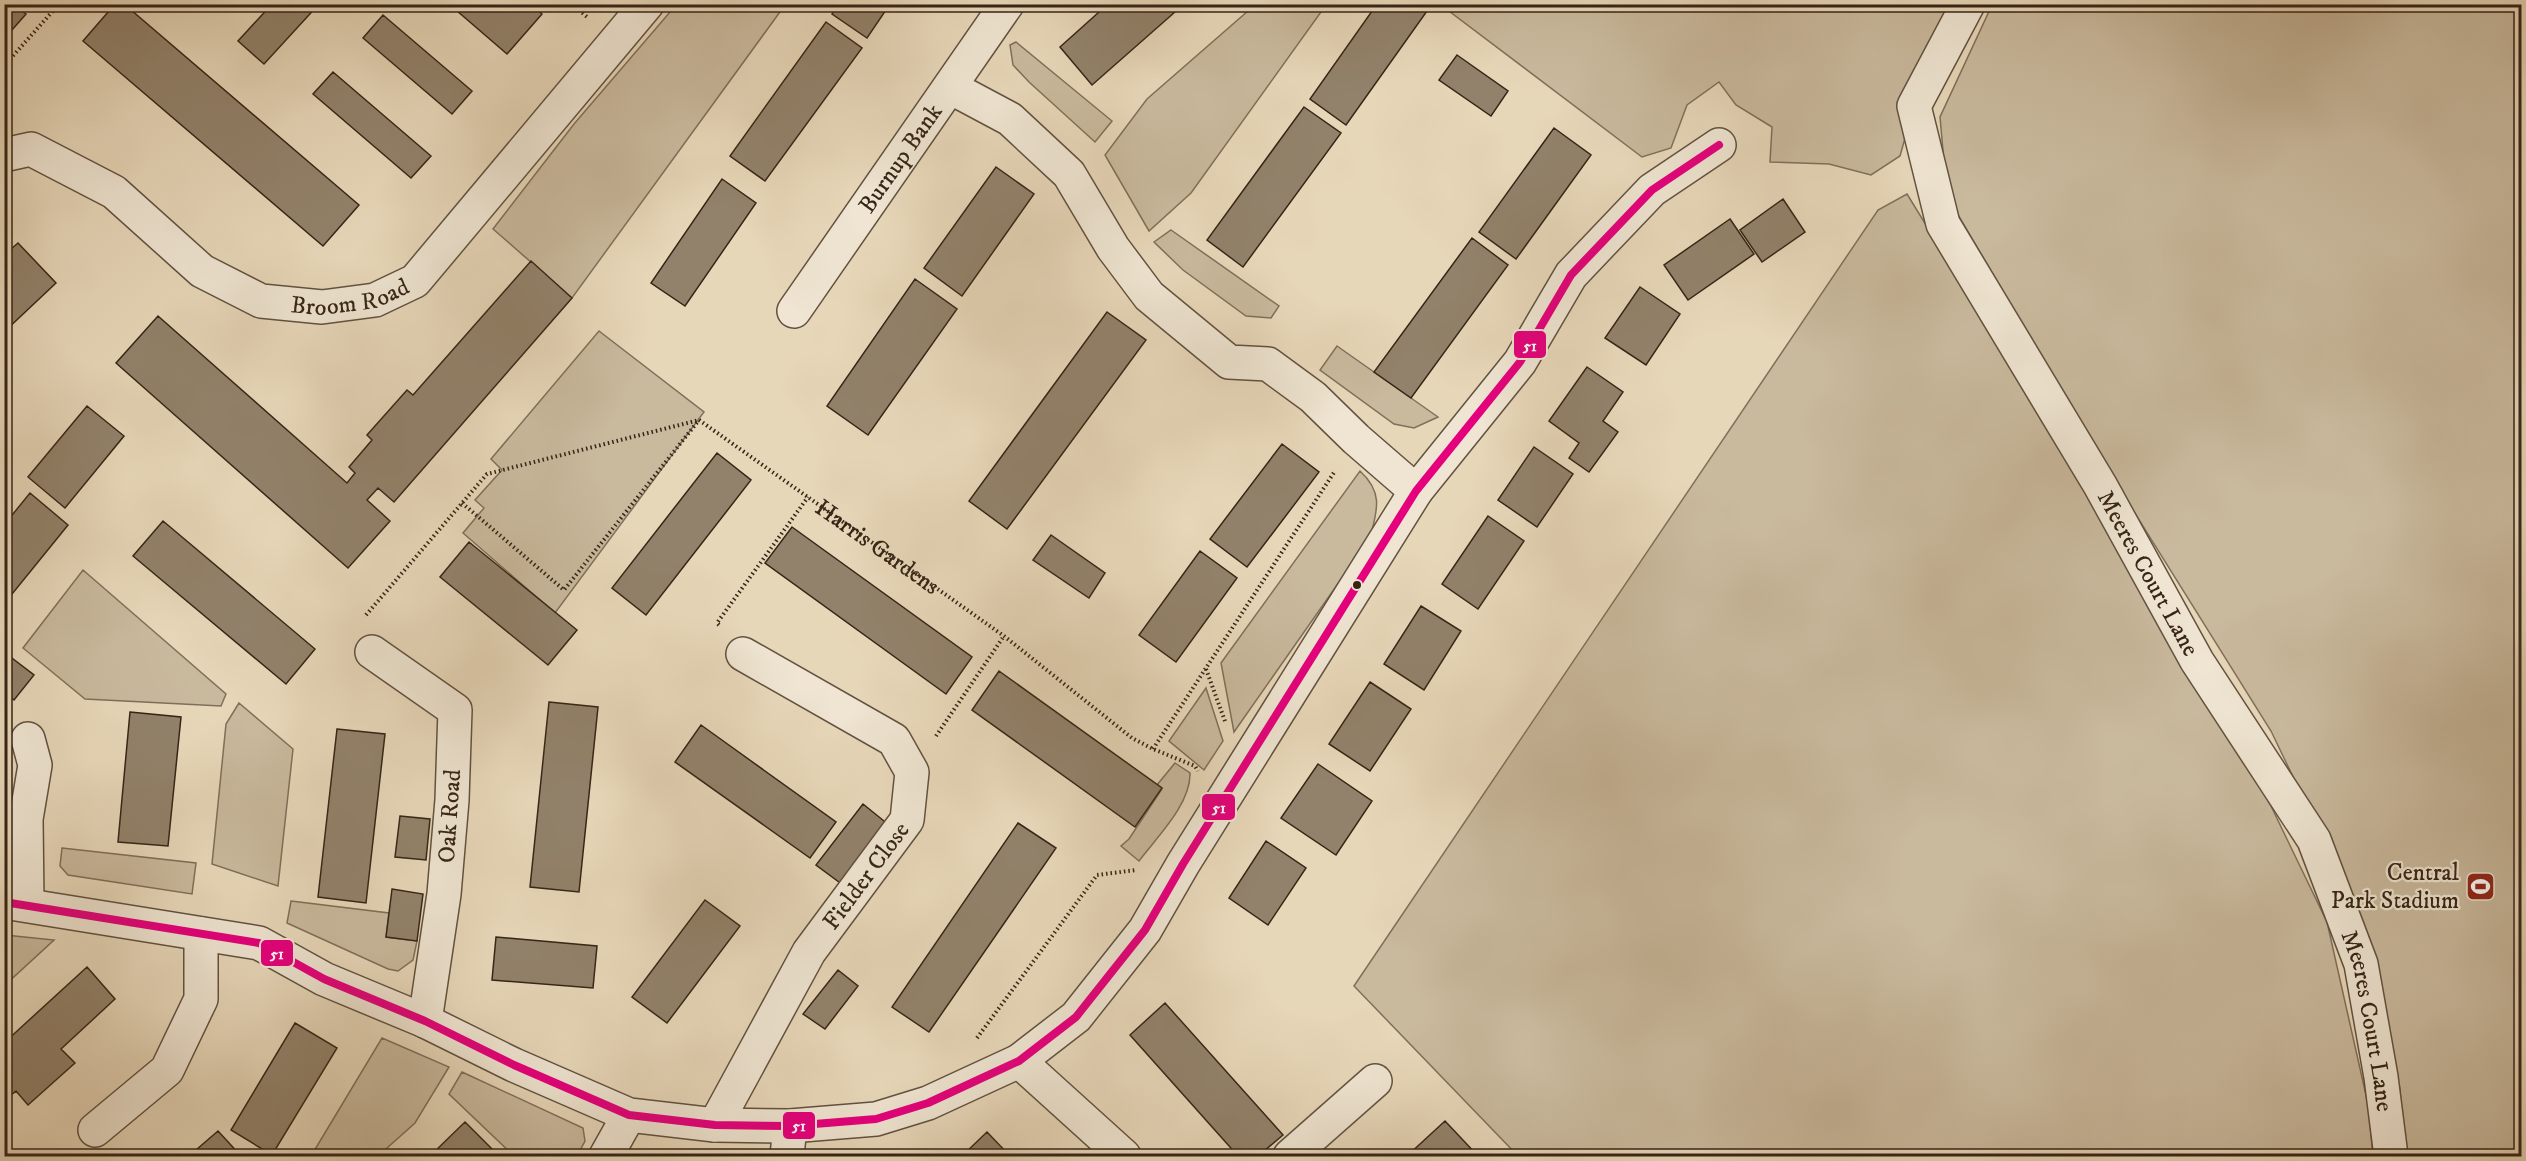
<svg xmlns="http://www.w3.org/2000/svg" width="2526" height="1161" viewBox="0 0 2526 1161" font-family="'IM FELL DW Pica',serif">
<rect width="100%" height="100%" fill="#e7d7b9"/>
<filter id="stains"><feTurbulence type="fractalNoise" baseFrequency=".00333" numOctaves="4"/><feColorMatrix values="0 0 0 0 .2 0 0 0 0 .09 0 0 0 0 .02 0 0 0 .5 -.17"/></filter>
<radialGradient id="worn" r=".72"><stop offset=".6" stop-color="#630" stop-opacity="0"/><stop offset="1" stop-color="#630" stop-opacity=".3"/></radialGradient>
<path fill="#c9b99d" stroke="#806f5a" stroke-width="1.5" d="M1256,4L1326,5L1191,193L1149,231L1105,155L1147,99Z
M676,5H785L572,298L493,229L574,124Z
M1441,5H1955L1914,106L1900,156L1871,175L1829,164L1770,162L1772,127L1736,105L1719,82L1687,105L1671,148L1642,157Z
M1992,5H2521V1156H2403L2400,1089L2348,891L2271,731L2111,475L1947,196L1940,117Z
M1016,42L1112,121L1095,142L1029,82L1013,65L1010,45Z
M1907,194L2080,476L2180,654L2270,804L2327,922L2368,1104L2373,1156H1518L1354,986L1878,210Z
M1171,230L1279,306L1271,318L1246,316L1183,270L1154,242Z
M599,331L704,412L555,613L463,533L484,508L475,500L502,470L491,459Z
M1337,346L1438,417L1414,428L1394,424L1320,370Z
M1360,471C1384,493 1377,511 1370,538L1234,732L1221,663Z
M83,570L226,694L221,706L85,699L23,648Z
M1206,688L1223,741L1204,770L1169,741Z
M239,703L293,749L278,886L212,864L226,724Z
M1175,763L1190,773C1191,804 1157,837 1139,861L1121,846L1129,839L1162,789L1157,785Z
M62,848L196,863L192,894L68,875L60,866Z
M291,901L389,913L386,937L417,941L413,960L398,971L388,969L287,923Z
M5,935L54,940L5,985L4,935Z
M382,1038L449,1067L415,1123L378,1156H311Z
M462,1072L583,1128L585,1141L577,1156H514L449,1094Z"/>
<path fill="#92826b" stroke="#362517" stroke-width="1.5" d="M4,4H25L21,10L26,14L4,39Z
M115,4H124L359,205L323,246L83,41Z
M272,4H319L264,64L238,41Z
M449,4H531L542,14L507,54Z
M838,4H890L867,38L832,14Z
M1108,4H1184L1092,85L1060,47Z
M1377,4H1432L1346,125L1310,99Z
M383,15L472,91L452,114L363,38Z
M826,22L862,48L765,181L730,156Z
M1457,55L1508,91L1491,116L1439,80Z
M333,72L431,156L411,178L313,94Z
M1304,107L1341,133L1243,267L1207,240Z
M1554,128L1591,155L1516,259L1479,232Z
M996,167L1034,194L962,296L924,268Z
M722,179L756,203L685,306L651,283Z
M1783,199L1805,232L1762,262L1740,230Z
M1730,219L1754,254L1688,300L1664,265Z
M1472,238L1508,265L1411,398L1374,372Z
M18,243L56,283L4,332V255Z
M531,261L572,298L394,502L378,488L367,500L390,521L348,568L116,363L158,316L347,483L355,473L349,467L372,440L367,435L407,390L413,395Z
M915,279L957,309L868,435L827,406Z
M1640,287L1680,314L1646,365L1605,338Z
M1107,312L1146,340L1007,529L969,501Z
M1587,367L1623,392L1603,421L1618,432L1589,472L1569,458L1579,443L1549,421Z
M87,406L124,436L65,508L28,477Z
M1282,444L1319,472L1247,567L1210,539Z
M1534,447L1573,474L1537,527L1498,500Z
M717,453L751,480L646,615L612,588Z
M30,493L68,525L4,604V525Z
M1488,516L1524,541L1478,609L1442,584Z
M163,521L315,649L286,684L133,556Z
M792,527L972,657L946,694L765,563Z
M1051,535L1105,573L1089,598L1033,560Z
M469,542L577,630L548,665L440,577Z
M1200,551L1237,578L1176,662L1139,635Z
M1421,606L1461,631L1424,690L1384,664Z
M4,652L34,675L14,700L4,692Z
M999,671L1162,788L1135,827L972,710Z
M1370,682L1411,709L1370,771L1329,744Z
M549,702L598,707L579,892L530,887Z
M130,712L181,717L168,846L118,842Z
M701,725L836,822L810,858L675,762Z
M337,729L385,734L366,903L318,897Z
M1318,764L1372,801L1336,855L1281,818Z
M863,804L889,825L843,885L816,865Z
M400,816L430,819L426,860L395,857Z
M1018,823L1056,848L929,1032L892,1007Z
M1266,841L1306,868L1268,925L1229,898Z
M392,889L423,894L417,941L386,937Z
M705,900L740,926L667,1023L632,997Z
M496,937L597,946L593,988L492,980Z
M87,967L115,999L61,1049L75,1063L28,1105L16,1091L4,1101V1043Z
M838,970L858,986L825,1029L803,1014Z
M1165,1003L1283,1135L1258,1156H1238L1130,1035Z
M295,1023L337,1048L272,1155L231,1130Z
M1445,1121L1478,1156H1407Z
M465,1122L497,1154L495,1156H430Z
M218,1131L241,1156H189Z
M987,1132L1010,1156H962Z"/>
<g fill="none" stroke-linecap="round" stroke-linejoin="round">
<defs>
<g id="minor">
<path id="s2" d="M1968,4L1914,106L1943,224L2100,485L2197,661L2314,840L2361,964L2381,1077L2391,1156"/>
<path d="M950,87L1010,119L1069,174L1113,248L1149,296L1229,362L1268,364L1313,397L1356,439L1416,491"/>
<path id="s3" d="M4,155L31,149L114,192L202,271L261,301L322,307L375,300L415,281L647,4"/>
<path id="s4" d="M794,311L1007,4"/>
<path d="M372,652L455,710L452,800L444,894L425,1021"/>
<path d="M4,902L259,943L324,979L425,1021L514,1065L629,1115L715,1125L790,1126L876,1119L928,1103L1019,1061L1076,1017L1145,930L1183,864L1416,491L1520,362L1571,275L1652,190L1719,145"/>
<path d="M27,904L26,819L35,765L28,739"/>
<path d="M1019,1061L1124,1156"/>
<path id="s5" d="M715,1125L809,952L907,820L912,772L894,740L743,654"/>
<path d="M95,1130L167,1070L201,999V934"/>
<path d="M606,1156L629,1115"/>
<path d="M787,1156L790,1126"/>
<path d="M1290,1156L1375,1081"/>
</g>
</defs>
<use href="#minor" stroke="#625240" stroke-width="36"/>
<g stroke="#362517" stroke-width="4" stroke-dasharray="1.5 3" stroke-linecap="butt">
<path d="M572,4L587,17"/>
<path d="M4,66L59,4"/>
<path id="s1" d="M699,420L1004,636L1132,738L1153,749L1195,766L1198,771"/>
<path d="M462,503L564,590L699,420"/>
<path d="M366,615L487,474L699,420"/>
<path d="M719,625L717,623L808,497"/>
<path d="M1206,669L1226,724"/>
<path d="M936,736L1004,636"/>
<path d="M1153,749L1335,471"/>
<path d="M977,1038L1097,875L1136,870"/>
</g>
<use href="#minor" stroke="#efe5d2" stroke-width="33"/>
<defs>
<path id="bus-1" d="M4,902L259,943L324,979L425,1021L514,1065L629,1115L715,1125L790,1126L876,1119L928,1103L1019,1061L1076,1017L1145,930L1183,864L1416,491L1520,362L1571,275L1652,190L1719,145"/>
</defs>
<use href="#bus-1" stroke="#efe5d2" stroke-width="12"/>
<use href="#bus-1" stroke="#e5007d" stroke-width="8"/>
</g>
<defs>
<symbol id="stadium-square" viewBox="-11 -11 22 22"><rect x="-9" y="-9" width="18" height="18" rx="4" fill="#8f2418" stroke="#efe5d2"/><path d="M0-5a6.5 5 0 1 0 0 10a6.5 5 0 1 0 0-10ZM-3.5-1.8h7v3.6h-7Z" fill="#fff"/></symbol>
</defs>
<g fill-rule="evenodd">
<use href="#stadium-square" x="2464" y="870" width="33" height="33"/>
</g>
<circle fill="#362517" stroke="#efe5d2" stroke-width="2" cx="1357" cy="585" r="5"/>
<g text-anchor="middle" stroke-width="4.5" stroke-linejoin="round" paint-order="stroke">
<g font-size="24" fill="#362517" stroke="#efe5d2">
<text dy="8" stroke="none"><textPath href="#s4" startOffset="186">Burnup Bank</textPath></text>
<text dy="8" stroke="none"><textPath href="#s3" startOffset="396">Broom Road</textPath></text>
<text dy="8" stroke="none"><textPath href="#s1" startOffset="219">Harris Gardens</textPath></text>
<text dy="8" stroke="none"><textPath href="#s2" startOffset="642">Meeres Court Lane</textPath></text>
<text transform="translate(449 816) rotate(-86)" y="8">Oak Road</text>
<text dy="8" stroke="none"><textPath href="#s5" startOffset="292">Fielder Close</textPath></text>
<text dy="8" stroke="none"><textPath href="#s2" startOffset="1146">Meeres Court Lane</textPath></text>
</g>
<g font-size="24" fill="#362517" stroke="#efe5d2" text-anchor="end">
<text x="2459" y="880">Central<tspan x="2459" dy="28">Park Stadium</tspan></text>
</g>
</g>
<g stroke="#efe5d2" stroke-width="2">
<rect x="1513" y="330" width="34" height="29" rx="6" fill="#e5007d"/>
<rect x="1201" y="793" width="35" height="28" rx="6" fill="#e5007d"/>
<rect x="260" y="939" width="34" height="28" rx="6" fill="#e5007d"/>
<rect x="782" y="1111" width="34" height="29" rx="6" fill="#e5007d"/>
</g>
<g font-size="16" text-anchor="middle" font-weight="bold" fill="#fff">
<text x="1530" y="351">51</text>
<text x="1219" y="813">51</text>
<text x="277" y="959">51</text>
<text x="799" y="1131">51</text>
</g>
<rect width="2526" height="1161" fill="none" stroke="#e7d7b9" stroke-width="24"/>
<rect x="6" y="6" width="2514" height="1149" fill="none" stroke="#362517" stroke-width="3"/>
<rect x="12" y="12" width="2502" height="1137" fill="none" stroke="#362517" stroke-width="1.5"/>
<rect width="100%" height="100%" filter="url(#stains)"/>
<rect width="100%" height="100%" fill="url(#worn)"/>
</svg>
